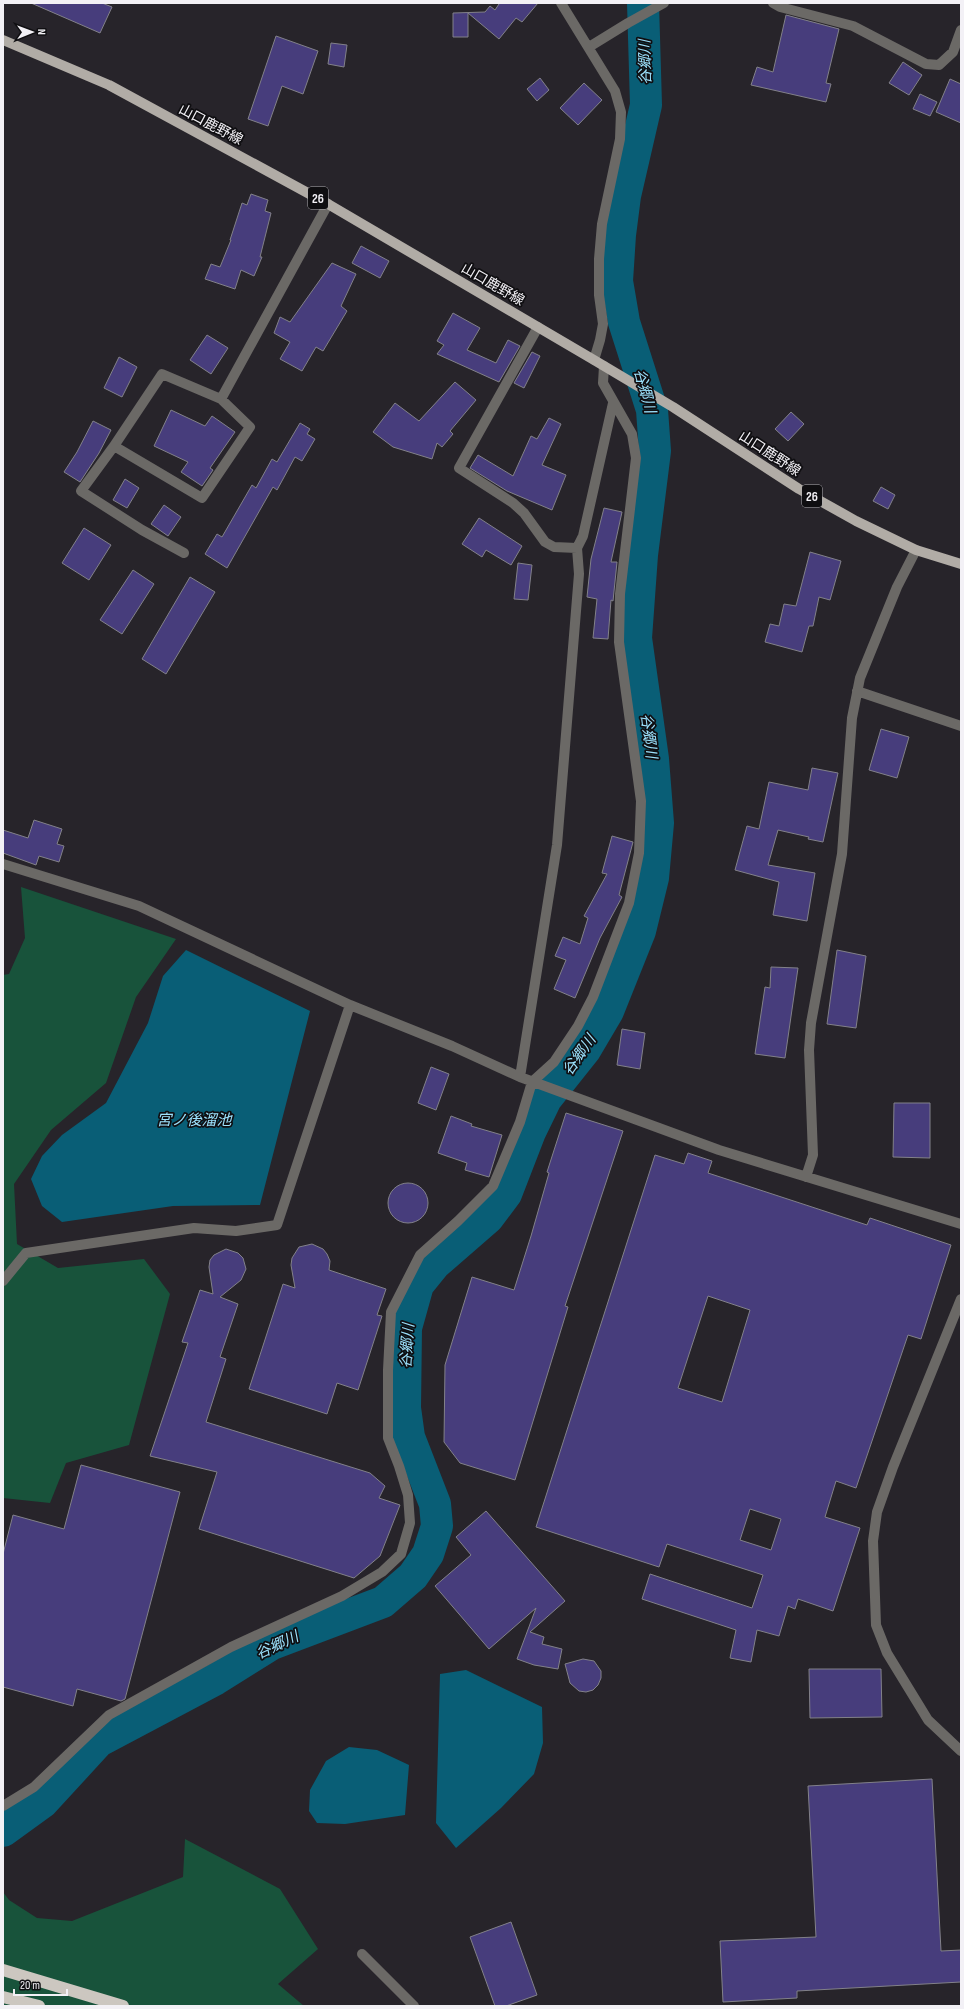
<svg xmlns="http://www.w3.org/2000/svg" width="964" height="2009" viewBox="0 0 964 2009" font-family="'Sofia Sans Condensed','Noto Sans JP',sans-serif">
<rect width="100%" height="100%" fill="#27242a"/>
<path fill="#18533b" d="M21,887L176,939L136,997L106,1083L51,1130L14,1184L17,1244L58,1268L144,1259L170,1294L129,1445L66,1463L50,1503L3,1498V975L9,974L25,938Z
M185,1839L280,1889L318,1949L278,1984L304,2006H3V1892L9,1900L37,1918L72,1921L183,1877Z"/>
<path fill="#095e76" d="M186,950L310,1011L260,1205L173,1206L62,1222L42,1206L31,1179L42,1156L62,1135L106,1103L148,1023L163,976Z
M466,1670L542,1707L543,1743L534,1774L501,1808L456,1848L436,1823L440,1674Z
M349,1747L377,1750L409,1765L405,1815L345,1824L317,1823L309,1811L310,1790L326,1761Z"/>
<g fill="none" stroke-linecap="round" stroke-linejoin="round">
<path stroke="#095e76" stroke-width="32" d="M3,1831L43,1802L99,1741L216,1679L272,1644L383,1602L413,1576L428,1554L437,1526L435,1504L409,1437L405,1408L406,1328L418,1285L435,1264L488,1218L506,1194L530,1132L546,1099L585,1050L608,1011L640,931L653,878L658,823L653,759L636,638L642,555L655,451L652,410L624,322L617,281L620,235L625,196L646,105L643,3"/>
</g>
<path fill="#473d7c" stroke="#828189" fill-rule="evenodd" d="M31,3H102L112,7L100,33Z
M498,3H538L522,22L516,18L499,39L468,13V37H453V13L485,12L490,6L495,10L499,4Z
M786,15L839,29L826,83L831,84L826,102L751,85L757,67L773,72Z
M276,36L318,51L303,94L282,86L268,126L248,119Z
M331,43L347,45L344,67L328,64Z
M903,62L922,75L909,95L889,83Z
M540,78L549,90L537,101L527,89Z
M950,79L961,84V123L936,112Z
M584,83L602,100L578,125L560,108Z
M920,94L937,102L930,116L913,109Z
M251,194L268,200L265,211L271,213L260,257H262L254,276L241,270L235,289L205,279L211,264L220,267L231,240H230L242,203L247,205Z
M361,246L389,261L380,278L352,263Z
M332,263L356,274L341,306L347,311L323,351L316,347L302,371L280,359L290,342L274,333L280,317L290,322Z
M453,313L480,328L467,350L496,363L508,340L520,346L499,382L437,354L444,345L437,341Z
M207,335L228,348L211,374L190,360Z
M532,352L540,356L524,388L514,383Z
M119,357L137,367L122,397L104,388Z
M455,382L476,400L450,431L453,434L442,447L437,443L432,459L393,447L373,432L395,403L419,421Z
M171,410L205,426L212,416L235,432L210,468L213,470L202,486L181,472L188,462L154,446Z
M791,412L804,424L788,441L775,429Z
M549,418L561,424L542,465L566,475L552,510L507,491L470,468L478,455L513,476L531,436L537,439Z
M93,421L111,430L99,453L80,482L64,472L77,452Z
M300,423L310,429L307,434L315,439L302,461L295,457L277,490L273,487L227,568L205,554L217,534L222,537L252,485L256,488L272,459L277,462Z
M125,479L139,488L127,508L113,500Z
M881,487L895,495L888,509L873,501Z
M164,505L181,517L168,536L151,524Z
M604,508L622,512L611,562H617L613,601L611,600L608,639L593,638L597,599L587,597L591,559Z
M479,518L522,546L511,565L486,550L482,557L462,544Z
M84,528L111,545L89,580L62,563Z
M810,552L841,561L830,600L819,597L813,626H809L802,652L765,642L770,624L779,626L784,604L796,606Z
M518,563L532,565L528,600L514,599Z
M133,570L154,584L122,634L100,620Z
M190,577L215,592L166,674L142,659Z
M881,729L909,737L897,778L869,770Z
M812,768L838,773L823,842L808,839L809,837L778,830L768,865L815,873L807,921L773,915L779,882L735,870L747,826L759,829L769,782L808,790Z
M34,820L62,829L57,844L64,846L59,862L39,856L36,865L3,853V830L28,838Z
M612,836L633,842L619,895L622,897L600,938L575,998L554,989L566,960L555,956L563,937L580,944L588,918L584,916L607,874L602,873Z
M837,950L866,956L856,1028L827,1024Z
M771,967L798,968L785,1058L755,1054L765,987L770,988Z
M622,1029L645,1033L640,1069L617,1065Z
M431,1067L449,1074L436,1110L418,1103Z
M894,1103H930V1158L893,1157Z
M566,1113L623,1131L565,1306L568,1307L515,1480L460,1463L444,1442L445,1365L472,1277L514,1290L531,1236L549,1173L547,1172Z
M451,1116L472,1124L471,1126L502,1135L489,1177L465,1170L467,1163L438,1153Z
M688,1153L712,1161L708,1173L867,1225L870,1218L951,1245L921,1339L908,1335L856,1488L836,1481L825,1517L860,1528L833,1611L798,1599L795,1609L788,1606L779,1636L757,1630L751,1662L730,1658L736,1630L642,1599L650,1574L752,1608L763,1575L667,1544L659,1567L536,1527L655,1155L684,1164ZM708,1296L750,1310L722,1402L678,1388ZM750,1509L781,1519L771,1550L740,1540Z
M388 1203a20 20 0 1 1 40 0a20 20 0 1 1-40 0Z
M312,1244L323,1249L327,1254L330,1261L329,1270L386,1289L377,1315L382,1316L358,1390L337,1383L327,1414L249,1389L283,1284L295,1288L291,1265L292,1258L299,1247Z
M226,1249L238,1253L243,1258L246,1269L241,1280L220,1297L238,1304L220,1357L226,1359L206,1422L370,1473L385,1486L379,1498L400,1505L380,1556L354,1578L199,1529L217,1472L150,1456L188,1343L182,1342L200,1290L213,1294L209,1267L210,1260L214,1255Z
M81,1465L180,1492L125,1699L121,1701L77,1689L73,1706L3,1687V1554L13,1515L64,1529Z
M486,1511L565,1601L530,1632L544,1637L542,1644L562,1649L558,1669L534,1665L517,1659L536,1608L489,1649L435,1586L471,1555L456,1537Z
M583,1659L594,1661L601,1671V1678L598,1685L593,1690L586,1692L579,1691L570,1683L565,1664Z
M809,1669H881L882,1717L810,1718Z
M932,1779L941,1951L961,1950V1982L797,1991V1998L723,2002L720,1941L816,1937L808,1786Z
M511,1922L537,1995L506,2006H495L470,1937Z"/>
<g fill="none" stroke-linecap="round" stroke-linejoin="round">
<path stroke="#6b6966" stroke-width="10" d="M362,1954L414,2006"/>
<path stroke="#6b6966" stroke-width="10" d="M561,3L615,91L621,112L620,139L602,224L599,259V295L603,324L600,340L594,360
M773,3L780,7L853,26L926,64L939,65L953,52L961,30
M589,47L628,23L664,3
M538,327L459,468L513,503L524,513L545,542L554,547L577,548L583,536L613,403
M221,399L250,427L202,498L114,446L162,374L221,399L328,204
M114,446L81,491L142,530L184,553
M857,691L961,726
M3,864L139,906L350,1005L452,1046L520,1077L719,1150L961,1224
M520,1077L557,845L579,574L577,548
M806,1177L813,1155L809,1050L811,1023L842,854L852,718L860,678L897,587L916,550
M3,1281L26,1253L194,1228L236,1231L277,1225L350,1005
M961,1299L893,1467L877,1512L873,1541L876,1625L887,1653L928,1720L961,1751
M3,1806L34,1787L109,1715L231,1647L342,1596L382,1572L401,1554L410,1523L408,1495L399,1466L388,1438V1370L391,1312L420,1255L458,1221L493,1186L520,1122L532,1082L554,1062L578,1026L593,997L629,903L639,853L641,801L619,642L620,594L636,458L632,434L603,383L604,366"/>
<path stroke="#b1aca6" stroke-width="10" d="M3,40L109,85L328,204L594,360L673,407L799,489L856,521L916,550L961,564"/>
<path stroke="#ccc7c0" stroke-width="12" d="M3,1970L123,2006
M3,1997L39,2006"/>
</g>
<g text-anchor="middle" stroke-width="3.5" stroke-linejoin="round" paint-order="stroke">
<g fill="#0f0e11" stroke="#afadb1" stroke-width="1">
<rect x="308" y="187" width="20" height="22" rx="3"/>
<rect x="802" y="485" width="20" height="22" rx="3"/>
</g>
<g font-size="13" font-weight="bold" fill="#f3f1f6">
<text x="318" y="203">26</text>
<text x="812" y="501">26</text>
</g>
<g font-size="14" fill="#f3f1f6" stroke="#0f0e11">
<text transform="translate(211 124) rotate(28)" y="5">山口鹿野線</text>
<text transform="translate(493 284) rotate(30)" y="5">山口鹿野線</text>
<text transform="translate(770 453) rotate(33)" y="5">山口鹿野線</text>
</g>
<g font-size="15" font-style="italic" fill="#9ce2fd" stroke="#0f0e11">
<text transform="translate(645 62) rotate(-91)" y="5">谷郷川</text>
<text transform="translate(645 391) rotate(75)" y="5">谷郷川</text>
<text transform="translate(649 736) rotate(83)" y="5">谷郷川</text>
<text transform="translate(579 1055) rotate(-55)" y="5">谷郷川</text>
<text x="194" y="1125">宮ノ後溜池</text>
<text transform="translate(407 1346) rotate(-86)" y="5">谷郷川</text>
<text transform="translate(277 1645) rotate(-25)" y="5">谷郷川</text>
</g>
</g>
<rect width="964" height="2009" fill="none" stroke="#f3f1f6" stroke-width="8"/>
<g transform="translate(32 32) rotate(89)" stroke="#0f0e11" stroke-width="3" paint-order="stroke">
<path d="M0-3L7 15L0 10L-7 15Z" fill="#f3f1f6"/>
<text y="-6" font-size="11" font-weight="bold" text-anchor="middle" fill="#f3f1f6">N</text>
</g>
<path d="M14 1989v6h53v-6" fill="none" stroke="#f3f1f6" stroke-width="2"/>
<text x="20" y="1989" font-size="12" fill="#f3f1f6" stroke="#0f0e11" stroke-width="3" paint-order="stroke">20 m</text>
</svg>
